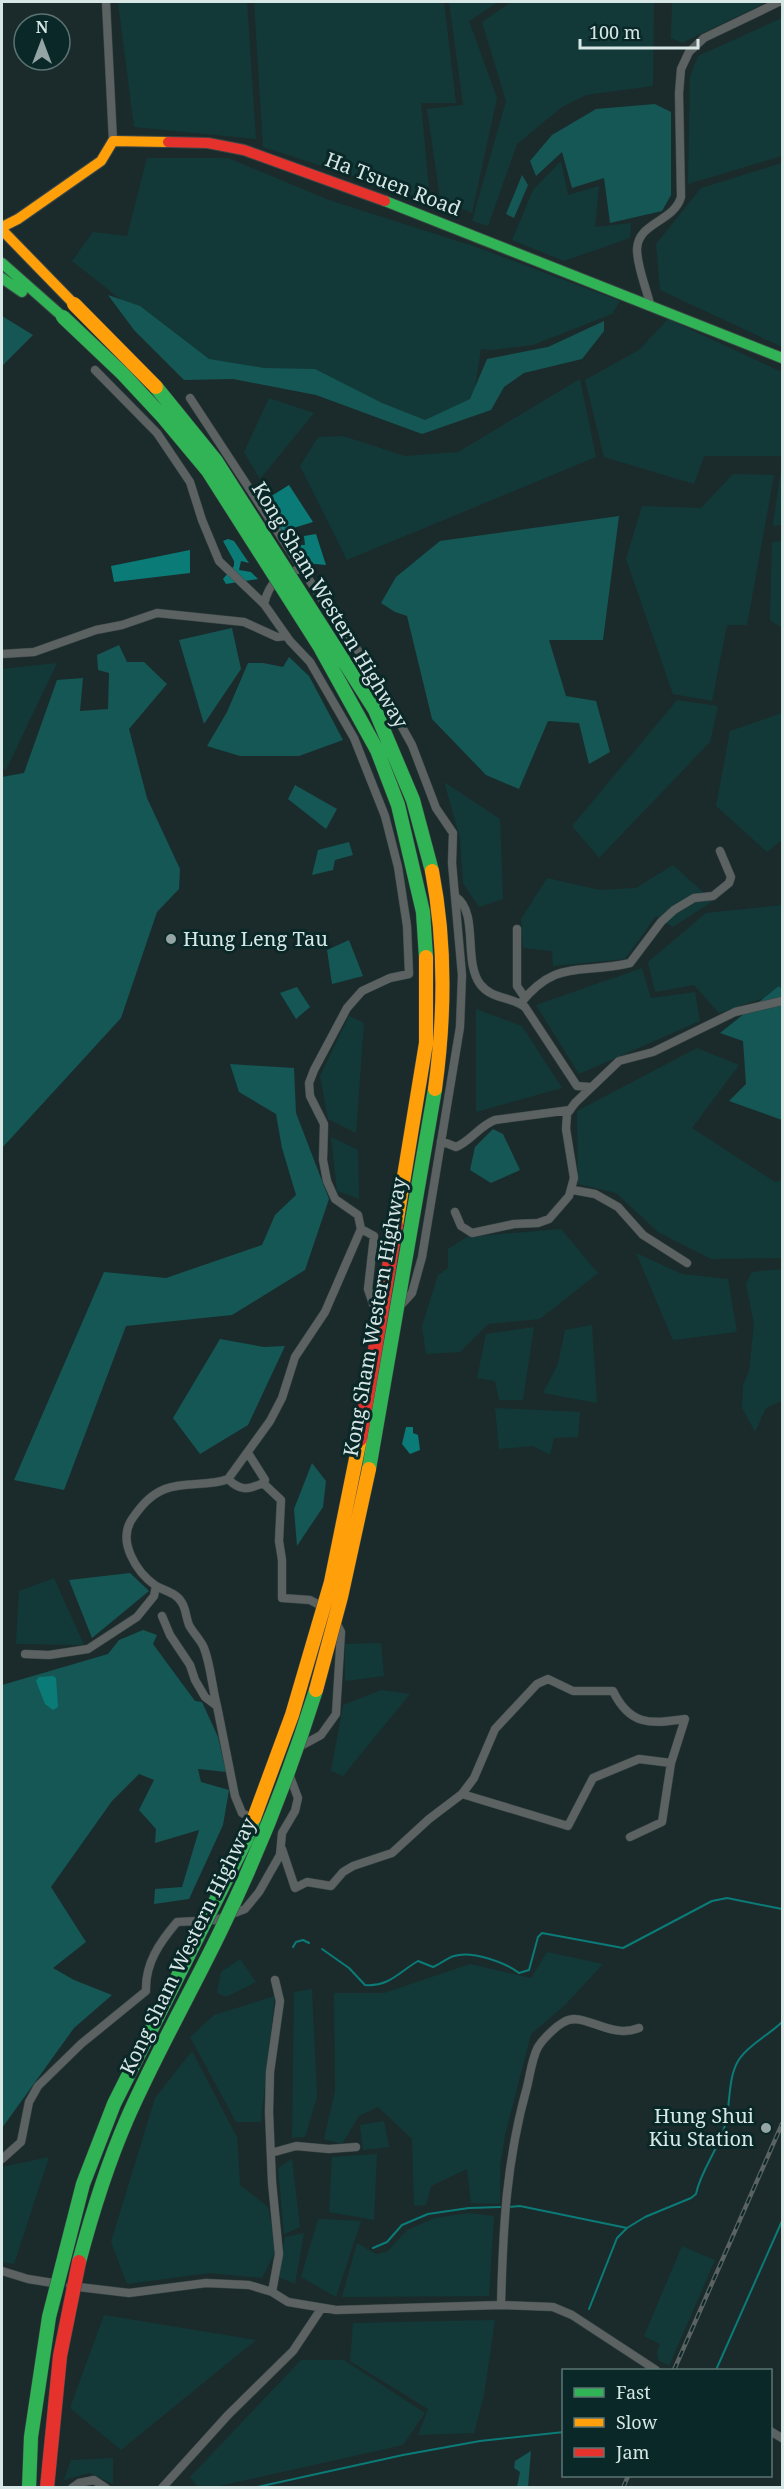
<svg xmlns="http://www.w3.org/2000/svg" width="784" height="2489" viewBox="0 0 784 2489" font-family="'Noto Serif',serif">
<rect width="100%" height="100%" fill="#1b2b2b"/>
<path fill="#123938" d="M118,2H247L256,139L134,127Z
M254,2H444L456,103H421L430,201L263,147Z
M449,2H498L469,21L497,98L472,213L440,199L427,109L463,105Z
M511,2H654L653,86L586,95L562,107L517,144L488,226L472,221L506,101L482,22Z
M672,2H767L682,43L671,38Z
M782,18V156L688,184L690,77L698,56Z
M147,158H228L329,200L476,247L620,301L612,314L533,345L492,350L481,349L472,406L418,426L327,394L201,363L72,261L93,232L127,236Z
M561,161L568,195L599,186L595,227L631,223L630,238L564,261L512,240L533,190Z
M782,163V347L660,290L656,244L701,188Z
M668,319L782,372V456H704L694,484L604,457L585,380L639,350Z
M580,379L596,457L347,560L300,466L318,437L343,436L405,456L458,452Z
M269,398L314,413L260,479L244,452Z
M781,468L782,525L773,526Z
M733,474L774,475L747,625H727L712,701L673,694L626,559L642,506L701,508Z
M782,541V628L770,620L772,542Z
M57,663L6,770L2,768V669Z
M677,700L718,706L710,742L599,858L572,826Z
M782,713V840L767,852L716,806L730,731Z
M444,782L500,819L503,899L479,907L463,883L460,838Z
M673,865L713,901L673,927L656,916L625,959L553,966L552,951L523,948L521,919L547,878L600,890L636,888Z
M782,905V992L719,1013L694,985L655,992L648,962L706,913Z
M642,968L651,998L695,992L700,1021L579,1074L536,1005Z
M476,1009L522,1026L562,1088L476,1112Z
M349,1016L364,1023L356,1133L328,1119L320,1076Z
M697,1048L739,1065L692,1128L775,1182L782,1180V1258L711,1259L658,1232L616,1193L578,1184L577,1111Z
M331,1137L358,1150L359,1199L337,1191Z
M561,1229L598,1273L540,1319L488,1324L460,1352L426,1354L422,1326L438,1275L448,1268V1249L467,1237Z
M636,1253L682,1274L728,1279L737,1332L673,1340Z
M782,1269V1401L766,1408L755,1432L742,1408L743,1385L749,1371L754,1324L746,1284L752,1272Z
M592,1325L597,1403L543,1393L558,1364L565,1330Z
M534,1327L523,1400H499L495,1381L477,1378L486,1334Z
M495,1408L580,1412L578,1437L554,1438L550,1455L533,1446L499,1449Z
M54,1578L84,1645L16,1644L19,1591Z
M381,1643L384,1676L345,1681V1644Z
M381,1690L410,1694L343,1776L331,1771L343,1705Z
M547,1952L603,1964L565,2005L531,2034L505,2135L500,2166V2204L471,2203L467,2169L431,2186L426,2205L414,2206L412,2139L378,2107L359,2116L342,2144L324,2139L335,2091L334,1993H384L470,1964L531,1978Z
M240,1959L256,1982L226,1997L217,1993L221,1972Z
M312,1989L317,2097L305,2137L292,2138L294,1992Z
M275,1996L261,2122H236L190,2037L214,2015Z
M192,2051L237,2137L240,2185L268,2207L276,2250L262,2278L210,2273L127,2284L111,2242L155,2098Z
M384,2121L389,2147L363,2150L360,2125Z
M377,2154L374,2220L329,2212L332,2157Z
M49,2157L14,2264L2,2262V2167Z
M292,2159L300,2227L284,2234L278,2168Z
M468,2213L494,2216L489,2296L342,2297L357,2243L376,2254L387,2252L407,2230L435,2218Z
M318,2219L361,2221L336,2297L301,2277Z
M304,2233L295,2284L279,2277L285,2237Z
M682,2246L715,2260L669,2366L658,2360L657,2352L660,2344L644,2336Z
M104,2315L256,2340L121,2450L70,2408Z
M495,2320L484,2395L474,2433L418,2435L428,2409L350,2361L353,2323Z
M301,2360H344L425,2413L403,2445L215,2487H198L190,2477Z
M113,2458V2484L89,2473L64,2480L71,2460Z"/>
<path fill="#145755" d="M655,104L671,112V195L662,211L610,223L604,178L572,188L562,152L536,176L530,161L552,135L596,109Z
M522,175L528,185L514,218L506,214Z
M108,295L140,306L209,359L264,368L315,369L382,403L425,420L470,399L487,359L548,347L604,321V331L582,359L524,373L504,387L491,410L422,434L316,395L233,379L184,380L134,330Z
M2,316L33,335L2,366Z
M619,516L603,640H549L566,696L596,701L610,752L589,764L579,723L548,721L519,789L486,775L432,719L407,616L395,612L381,603L396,577L440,541Z
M232,628L241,669L204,724L179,640Z
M119,645L127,662H144L167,684L129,729L147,798L180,869L179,889L157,912L121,1018L2,1148V777L24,773L57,680L83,678L80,711L108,709L109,673L98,670L97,655Z
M289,657L309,676L343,740L299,756H240L207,746L227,712L248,663H263L283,667Z
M295,785L337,809L326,829L288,799Z
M349,842L353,855L335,860L333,870L312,875L318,850Z
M349,940L363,976L332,984L327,950Z
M779,986L782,990V1120L729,1101L746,1084L743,1041L720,1033Z
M297,987L310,1007L296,1019L280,993Z
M230,1064L294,1068L296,1113L329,1199L305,1270L232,1315L126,1326L64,1490L14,1480L104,1272L166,1278L262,1245L275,1215L296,1195L282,1148L276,1114L239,1092Z
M493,1129L503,1134L520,1170L491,1183L470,1170L475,1147Z
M220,1339L264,1347L285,1346L248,1425L200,1454L173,1418Z
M312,1463L326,1481L323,1507L297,1546L294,1509Z
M130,1573L149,1591L92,1638L69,1580Z
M143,1630L157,1635L153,1644L195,1701L202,1702L218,1737L226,1772L198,1769L201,1782L229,1790L223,1825L189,1899L154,1904L155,1889L182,1887L199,1830L155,1843L156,1829L139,1810L154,1780L139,1774L112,1801L51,1887L86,1942L53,1968L74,1980L112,1995L74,2028L2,2128V1685L108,1654L119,1640Z
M531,2451L528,2487H517L520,2472L514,2468L515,2461Z"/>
<path fill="#0b7b78" d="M289,485L313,522L290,529L299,545H305L304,536L316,534L326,565L305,563L262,502Z
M228,539L234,541L249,563L241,561L239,570L251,572L258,579L226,584L223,579L234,566V561L223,541Z
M190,550V573L114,582L111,566Z
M406,1427H413V1433L418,1435L420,1450L410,1454L402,1444Z
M53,1676L56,1678L58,1707L53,1710L45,1704L36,1681L39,1677Z"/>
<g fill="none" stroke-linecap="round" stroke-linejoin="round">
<path stroke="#0b7b78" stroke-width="2" d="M293,1947L296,1942L303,1940L309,1943
M322,1949L349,1968L365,1985C389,1987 399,1972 418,1961L433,1967C440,1964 447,1958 454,1956C472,1950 506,1963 519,1973L529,1970L538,1937L542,1933L623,1948L712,1901L727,1898L782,1909
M509,2207L520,2206L627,2228
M373,2248L387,2242L402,2225L428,2214L469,2208L500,2207
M589,2309L617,2238L627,2228L645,2217L691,2198L696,2194C701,2169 719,2149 725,2125C731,2105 727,2076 740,2058C751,2043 769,2035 782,2022
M716,2370L782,2221
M253,2488L403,2455L480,2441L564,2432"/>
<defs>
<path id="street" d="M106,2L113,141
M650,304C646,287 637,267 637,249C638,222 674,222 681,197L679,93L681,69L689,52L704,38L779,2
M95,370L157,433L190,482L202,520L219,561L264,604L290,641L310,662L354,738L385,816L398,867L407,926L409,974L390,978L362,991L347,1008L314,1070L309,1083L310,1096L324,1124L323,1160L327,1181L335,1199L358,1215L361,1229L325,1312L295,1357L282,1398L270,1421L228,1479C240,1491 248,1490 263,1483L281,1500L279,1541L282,1560V1598L310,1600L325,1608
M190,398L323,601L364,659L412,745L436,808L453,833L452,863L462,975L460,1027L422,1257L412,1293L401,1305
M264,604C270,580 279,576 302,568
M2,654L34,652L96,630L122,625L157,613L244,622L277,637L286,636
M456,897C479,913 463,961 480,984C492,1000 511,996 525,1007L577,1086L590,1087
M517,929V986L525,998
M520,1004C556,958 580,975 630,963L661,922L674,910L694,898L713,896L729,883L731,877L720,851
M441,1141L456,1147C471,1141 479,1126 495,1120L570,1110
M573,1190L595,1194L618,1207L643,1235L687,1263
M455,1212L461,1226L472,1233L514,1224L538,1223L549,1219L569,1196L574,1178L566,1129L567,1114L575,1103L619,1061L653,1052L735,1012L782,1001
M361,1229L374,1236L368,1289L373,1304L381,1310
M248,1453L265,1480L263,1483
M162,1616L170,1635L190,1665L195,1680L205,1697L217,1706L235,1796L242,1813L256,1820
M25,1654L49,1655L88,1649L137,1617L154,1596L156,1586
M217,1706C212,1688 211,1666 204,1648C201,1640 193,1633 189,1625C186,1618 186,1609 182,1603C177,1593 165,1591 156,1586C136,1572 117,1541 132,1519C141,1506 150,1495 165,1489C186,1481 208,1487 228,1479
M299,1747L321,1735L336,1714L341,1632L336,1622
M630,1837L662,1822L671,1763
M282,1849L295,1888L307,1882L331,1886L343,1872L353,1866L392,1853L429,1819L462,1794L474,1778L495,1729L537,1684L548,1679L573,1691H613C630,1726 650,1724 685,1719L671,1763L639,1759L593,1778L568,1826L462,1794
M271,2153L296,2146L329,2149L356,2147
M2,2159L21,2142L29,2102L38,2086L81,2044L146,1991C145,1963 160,1942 177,1922L216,1920L245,1909L259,1892L280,1855L282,1833L295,1811L298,1798L289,1774
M2,2271L28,2279L59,2284
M70,2286L129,2293L206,2283L249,2285L272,2292L288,2302L336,2310L501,2305L553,2307L572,2315L656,2370
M272,2292L279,2254L272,2182L269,2112L270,2072L280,2001L275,1980
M501,2305C503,2228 506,2162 527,2087C530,2075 532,2058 538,2047C543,2039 556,2026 564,2022C583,2010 609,2040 639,2028
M770,2431L782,2438
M72,2488L79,2483L94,2480L106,2488
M162,2488L228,2415L293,2351L321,2309"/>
<path id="fast" d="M385,201L782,358
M2,263L63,317
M2,278L22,292"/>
<path id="slow" d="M2,227L18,219L101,161L113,141L168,142
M2,230L74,304"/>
<path id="jam" d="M168,142L208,143L244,150L385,201"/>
</defs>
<use href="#street" stroke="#3b4747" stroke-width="9"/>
<use href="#fast" stroke="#3b4747" stroke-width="12"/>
<use href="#slow" stroke="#3b4747" stroke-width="12"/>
<use href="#jam" stroke="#3b4747" stroke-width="12"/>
<use href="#street" stroke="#5c6261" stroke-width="8"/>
<use href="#fast" stroke="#30b455" stroke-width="10"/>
<use href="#slow" stroke="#ff9f0a" stroke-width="10"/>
<use href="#jam" stroke="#e5322d" stroke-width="10"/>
<defs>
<path id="rail" d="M674,2370L782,2124
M623,2488L628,2476"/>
</defs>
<use href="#rail" stroke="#5a6262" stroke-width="4.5"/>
<use href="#rail" stroke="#092827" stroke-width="2" stroke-dasharray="7" stroke-linecap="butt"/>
<defs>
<path id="fast-bridge" d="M63,317L122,373L163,417L208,471L320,647L377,750L398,805L423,912L426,957
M156,387L216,461L375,710L413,800L432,871
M369,1469L435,1089
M79,2262C92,2213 107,2165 127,2119C155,2055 190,1994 220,1932C258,1854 290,1773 316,1690
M29,2488L31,2437L49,2317L83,2184L114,2104L246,1840L254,1818"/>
<path id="slow-bridge" d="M74,304L156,387
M432,871C446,943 445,1016 435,1089
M396,1225L426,1043V957
M316,1690L341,1597L369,1469
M254,1818L292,1715L331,1582L360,1439"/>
<path id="jam-bridge" d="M360,1439L396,1225
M47,2488L60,2356L79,2262"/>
</defs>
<use href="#fast-bridge" stroke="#3b4747" stroke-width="15" stroke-linecap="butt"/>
<use href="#slow-bridge" stroke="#3b4747" stroke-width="15" stroke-linecap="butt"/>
<use href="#jam-bridge" stroke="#3b4747" stroke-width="15" stroke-linecap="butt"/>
<use href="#fast-bridge" stroke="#30b455" stroke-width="14"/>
<use href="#slow-bridge" stroke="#ff9f0a" stroke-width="14"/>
<use href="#jam-bridge" stroke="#e5322d" stroke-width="14"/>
</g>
<g fill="#95a5a5" stroke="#092827" stroke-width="2">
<circle cx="171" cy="939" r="6"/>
<circle cx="766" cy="2128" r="6"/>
</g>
<g text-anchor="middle" stroke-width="6" stroke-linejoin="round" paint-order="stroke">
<g font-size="20" fill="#d6e7e6" stroke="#092827">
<text transform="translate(393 184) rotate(21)" y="7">Ha Tsuen Road</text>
<text transform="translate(330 605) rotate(59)" y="7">Kong Sham Western Highway</text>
<text transform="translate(375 1317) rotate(-80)" y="7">Kong Sham Western Highway</text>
<text transform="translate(188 1946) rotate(-64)" y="7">Kong Sham Western Highway</text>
</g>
<g font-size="20" fill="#d6e7e6" stroke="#092827" text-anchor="start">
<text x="183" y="946">Hung Leng Tau</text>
<text x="754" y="2123" text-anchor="end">Hung Shui<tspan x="754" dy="23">Kiu Station</tspan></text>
</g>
</g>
<rect width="784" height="2489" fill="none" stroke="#d6e7e6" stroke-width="6"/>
<rect x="562" y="2369" width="210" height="108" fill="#092827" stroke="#5b7473" stroke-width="1.5"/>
<rect x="574" y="2388" width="30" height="9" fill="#30b455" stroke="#5b7473" stroke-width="1.5"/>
<text x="616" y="2399" font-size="18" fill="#d6e7e6">Fast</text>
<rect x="574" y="2418" width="30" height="9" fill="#ff9f0a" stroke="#5b7473" stroke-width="1.5"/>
<text x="616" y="2429" font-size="18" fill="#d6e7e6">Slow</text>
<rect x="574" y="2448" width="30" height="9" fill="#e5322d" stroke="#5b7473" stroke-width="1.5"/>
<text x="616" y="2459" font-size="18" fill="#d6e7e6">Jam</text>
<g transform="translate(42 42)"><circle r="28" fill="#092827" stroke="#5b7473" stroke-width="1.5"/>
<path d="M0-4.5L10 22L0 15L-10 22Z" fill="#95a5a5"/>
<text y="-9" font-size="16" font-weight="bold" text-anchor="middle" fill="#d6e7e6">N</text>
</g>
<path d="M580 39v9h118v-9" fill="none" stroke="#d6e7e6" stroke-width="3"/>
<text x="589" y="39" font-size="18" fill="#d6e7e6" stroke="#092827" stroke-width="4.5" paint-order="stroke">100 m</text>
</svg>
